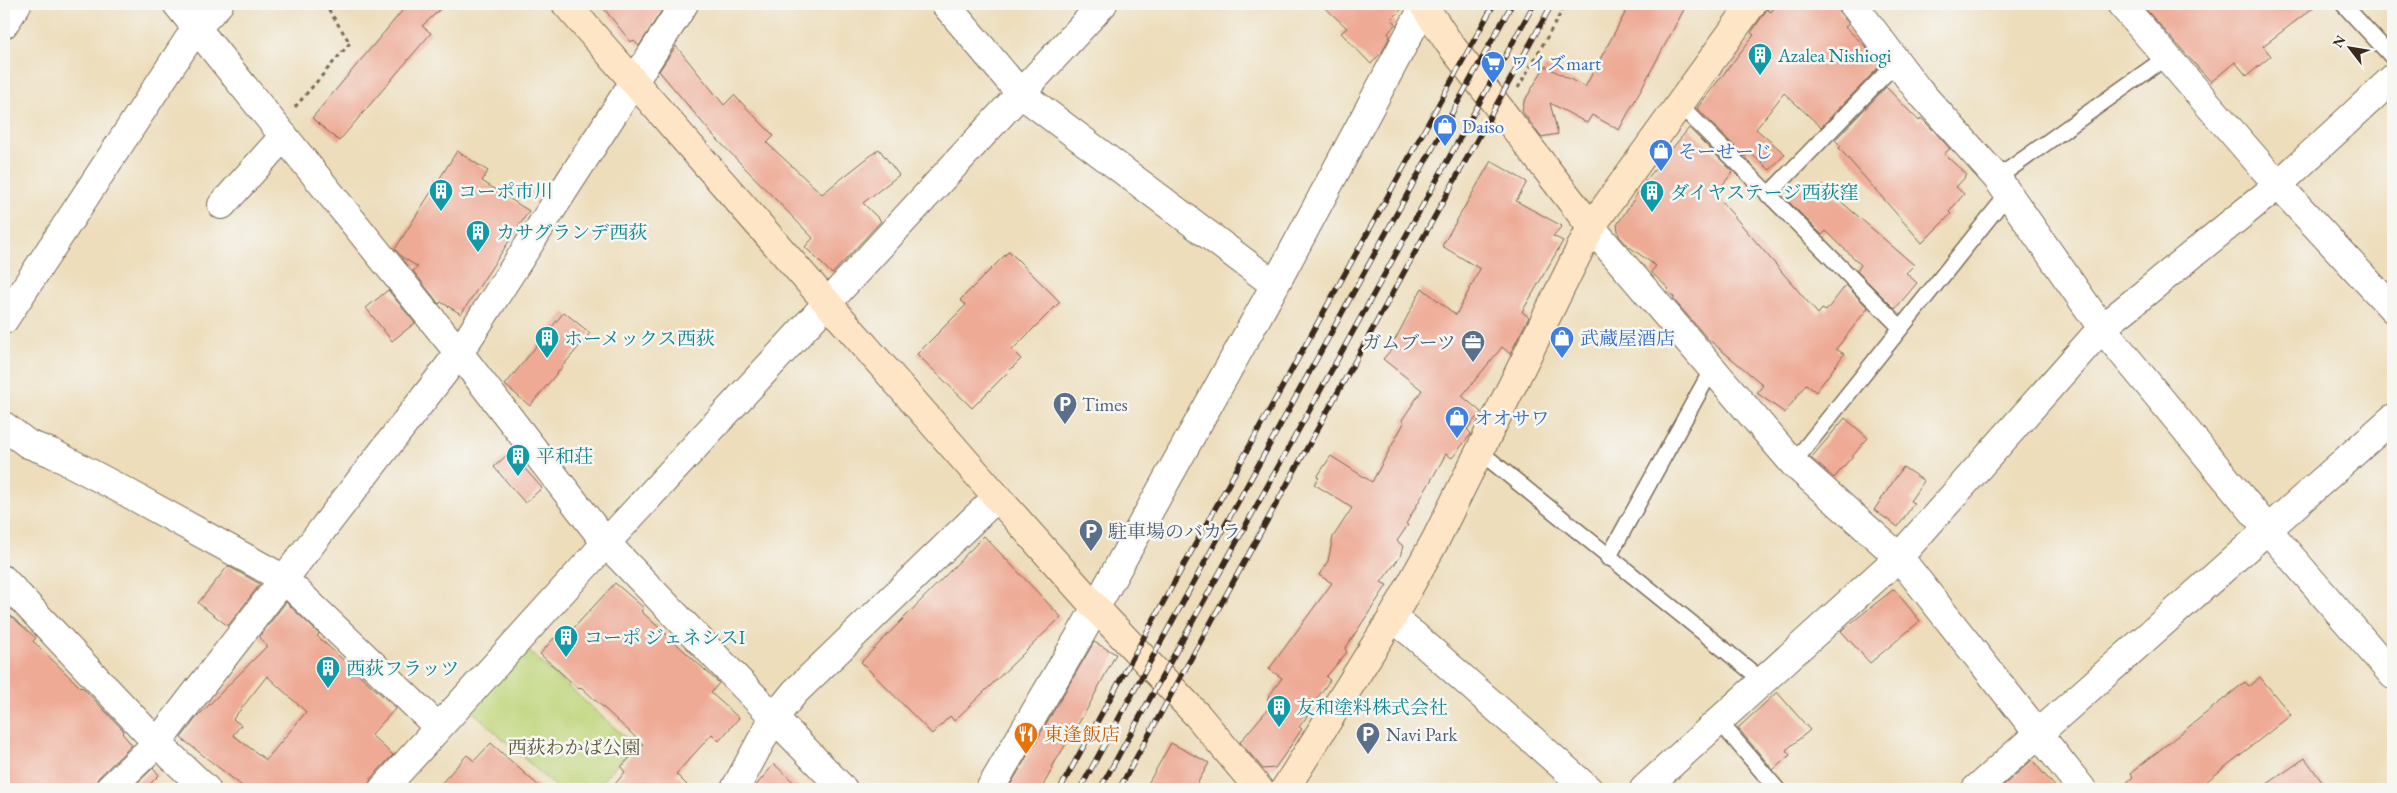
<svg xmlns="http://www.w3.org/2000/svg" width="2397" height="793" viewBox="0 0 2397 793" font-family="'EB Garamond','Noto Serif JP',serif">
<rect width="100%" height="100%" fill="#f6f6f2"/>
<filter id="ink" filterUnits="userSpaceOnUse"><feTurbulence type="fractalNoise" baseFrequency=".02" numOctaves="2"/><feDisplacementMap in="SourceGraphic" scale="10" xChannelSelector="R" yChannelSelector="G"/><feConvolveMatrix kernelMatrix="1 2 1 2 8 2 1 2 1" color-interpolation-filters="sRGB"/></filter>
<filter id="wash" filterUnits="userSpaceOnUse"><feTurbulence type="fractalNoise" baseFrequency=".0096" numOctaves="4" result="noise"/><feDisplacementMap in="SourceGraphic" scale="20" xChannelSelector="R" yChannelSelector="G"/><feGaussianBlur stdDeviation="1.12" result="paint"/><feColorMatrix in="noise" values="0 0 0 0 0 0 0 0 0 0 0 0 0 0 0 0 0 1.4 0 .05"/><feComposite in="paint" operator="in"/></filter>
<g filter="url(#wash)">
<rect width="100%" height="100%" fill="#edddbb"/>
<path fill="#bed478" stroke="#7c7f4b" d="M525,648L635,746L594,789H558L471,710Z"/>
<g id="blocks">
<path fill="#eeaa95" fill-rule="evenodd" d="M408,4H446L422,26L431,33L339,141L312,118Z
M600,4H666L639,46L633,40L631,42Z
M1321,4H1407L1392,19L1396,24L1388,33L1390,36L1382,52L1371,64L1341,33L1347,28Z
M1630,4H1687L1619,130L1592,115L1587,123L1550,103L1558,134L1541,137L1522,111L1524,102L1545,66L1585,87Z
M1777,4H1838L1840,13L1849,24L1845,27L1866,47L1880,66L1821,127L1784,93L1756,129L1785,154L1770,170L1749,152L1745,157L1697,108L1754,35L1751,33L1767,9L1771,12Z
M2141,4H2318L2263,46L2271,56L2247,76L2235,62L2211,82Z
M676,46L724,105L734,95L774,136L767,143L822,194L879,149L899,175L863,203L881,221L832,274L805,247L813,238L712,134L659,71Z
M1886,87L1919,121L1921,118L1934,131L1950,149L1944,154L1967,175L1956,187L1964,194L1949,212L1951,214L1922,243L1839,148L1841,146L1835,140Z
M1689,128L1733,172L1715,194L1818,314L1822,309L1826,311L1846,285L1868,308L1836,349L1844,354L1816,392L1806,384L1785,413L1757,393L1763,385L1707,338L1674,300V297L1667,291L1669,289L1651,272L1656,266L1628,246L1619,236L1617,225L1647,179Z
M457,151L488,171L482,181L529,211L461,314L441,302L439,304L413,271L418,267L402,257L395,249Z
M1491,161L1527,182L1516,201L1562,226L1553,236L1563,241L1522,312L1529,317L1510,354L1502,347L1462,396L1481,412L1467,429L1471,434L1452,458L1446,454L1406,524L1408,525L1397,541L1403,546L1400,557L1381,582L1387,585L1345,649L1347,652L1326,677L1330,680L1313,704L1315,706L1299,727L1302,729L1285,754L1275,768L1263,769L1240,742L1273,703L1267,699L1282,678L1269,669L1332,583L1319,575L1328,561L1333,537L1352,508L1314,484L1319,478L1317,477L1331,456L1372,482L1404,423L1402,420L1422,390L1383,359L1391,350L1388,348L1396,338L1422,288L1456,315L1480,269L1442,246Z
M1799,185L1810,196L1822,185L1914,265L1906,273L1917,283L1895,309L1857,271L1861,265L1826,231L1822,235L1785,198Z
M1009,251L1060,302L1012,350L1021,359L972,408L917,354L966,305L960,300Z
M388,290L415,323L392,341L366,308Z
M564,312L590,333L530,406L505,385Z
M1845,418L1868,438L1834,478L1811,458Z
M510,452L542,488L525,503L494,467Z
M1903,467L1924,481L1910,501L1914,503L1898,527L1874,510Z
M984,536L1061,617L954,721L950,716L932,734L861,662Z
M228,566L260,584L228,626L198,603Z
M615,583L644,608L641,611L719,683L711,693L739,718L719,741L712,734L676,774L691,789H611L625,772L621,767L643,744L581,687L579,689L540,654L554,638L560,643Z
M1894,589L1920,621L1870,663L1841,631Z
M286,602L319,634L317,636L396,708L371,735L393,755L371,778L368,789H246L181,738L197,717L267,646L259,637ZM267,676L306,712L266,760L233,735L241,725L233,719Z
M4,610L36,638L33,641L81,688L82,687L124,731L122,733L132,745L98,778L94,789H4Z
M1094,642L1116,654L1086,711L1052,767L1053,768L1041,789H1008Z
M2260,677L2291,715L2197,789H2120L2133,777L2131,773L2245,682L2249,686Z
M1777,692L1810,730L1786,750L1790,755L1773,770L1738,728Z
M491,743L542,789H436L467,755L474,761Z
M1171,743L1209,763L1194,789H1145Z
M2305,758L2327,789H2260Z
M2032,760L2057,789H1999Z
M774,764L801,789H753Z
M153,768L159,775L145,789H131Z"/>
</g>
</g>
<g filter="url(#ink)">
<use href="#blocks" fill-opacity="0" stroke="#796955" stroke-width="1"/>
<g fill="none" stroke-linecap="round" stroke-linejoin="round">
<defs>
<path id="lane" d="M2343,4L2393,58
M1679,104L1901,328
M1997,178L2168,56
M1768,195L1897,62
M1479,451L1763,681
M1793,463L2008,194
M1608,558L1712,369
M1719,721L1777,789"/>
<path id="street" d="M177,4L459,353L606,543L843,789
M945,4L1020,93L1275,285
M1853,4L1918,90L1997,178L2102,328L2279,543L2393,675
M2121,4L2278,185L2393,309
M4,24L17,4
M222,205L284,136
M1591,227L1793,463L1899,557L2082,789
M4,320L196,28L219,4
M4,426L28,444L52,453L126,492L284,579L438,727
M4,580L157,743L206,789
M1392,618L1414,635L1588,789
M109,789L157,743L459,353L684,4
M383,789L606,543L1103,4
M735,789L773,719L795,692L997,497
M990,789L1082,632L1275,285L1424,6
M1644,789L1899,557L2102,328L2278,185L2393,78
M1976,789L2393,418"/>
<path id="secondary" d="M566,4L997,497L1095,607L1198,716L1259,789
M1423,4L1449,43L1591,227
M1285,789L1392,618L1436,539L1591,227L1752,4"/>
</defs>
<use href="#lane" stroke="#796955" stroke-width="18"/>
<use href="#street" stroke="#796955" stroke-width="30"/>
<use href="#secondary" stroke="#796955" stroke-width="30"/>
<path stroke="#796955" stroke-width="3" stroke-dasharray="4 4" stroke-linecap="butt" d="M1518,88L1566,4
M295,107L350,43L325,4"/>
<use href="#lane" stroke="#fff" stroke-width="15"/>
<use href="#street" stroke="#fff" stroke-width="28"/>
<use href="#secondary" stroke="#fee5c5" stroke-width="28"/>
<defs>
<path id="rail" d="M1060,789L1494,4
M1080,789L1512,4
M1100,789L1534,4
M1119,789L1552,4"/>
</defs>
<use href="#rail" stroke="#3b2a1e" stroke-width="5.5"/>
<use href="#rail" stroke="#f6f6f2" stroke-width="4" stroke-dasharray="11" stroke-linecap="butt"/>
</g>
</g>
<defs>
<symbol id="building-pin" viewBox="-11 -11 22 30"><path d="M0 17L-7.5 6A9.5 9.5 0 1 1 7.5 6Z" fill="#0f9aa8" stroke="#f6f6f2"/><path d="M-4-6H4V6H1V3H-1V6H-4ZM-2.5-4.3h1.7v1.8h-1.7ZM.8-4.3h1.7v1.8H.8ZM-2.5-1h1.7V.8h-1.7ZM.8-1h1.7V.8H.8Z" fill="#fff"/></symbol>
<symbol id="supermarket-pin" viewBox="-11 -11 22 30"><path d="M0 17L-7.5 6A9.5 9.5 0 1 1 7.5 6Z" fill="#3f7fe0" stroke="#f6f6f2"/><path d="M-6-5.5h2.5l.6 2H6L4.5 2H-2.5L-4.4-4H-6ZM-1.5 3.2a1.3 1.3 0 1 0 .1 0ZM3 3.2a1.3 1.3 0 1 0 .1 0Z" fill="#fff"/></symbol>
<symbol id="shop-pin" viewBox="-11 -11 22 30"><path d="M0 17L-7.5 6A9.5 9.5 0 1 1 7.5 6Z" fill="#3f7fe0" stroke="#f6f6f2"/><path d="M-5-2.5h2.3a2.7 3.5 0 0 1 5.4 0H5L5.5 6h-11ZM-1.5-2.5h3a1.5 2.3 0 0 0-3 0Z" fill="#fff"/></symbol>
<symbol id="office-pin" viewBox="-11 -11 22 30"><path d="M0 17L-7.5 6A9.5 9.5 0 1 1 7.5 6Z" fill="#5c6f8a" stroke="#f6f6f2"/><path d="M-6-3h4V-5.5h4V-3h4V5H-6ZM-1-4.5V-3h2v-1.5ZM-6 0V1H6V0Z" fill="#fff"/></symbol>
<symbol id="parking-pin" viewBox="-11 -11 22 30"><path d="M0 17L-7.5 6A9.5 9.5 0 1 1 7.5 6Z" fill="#5c6f8a" stroke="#f6f6f2"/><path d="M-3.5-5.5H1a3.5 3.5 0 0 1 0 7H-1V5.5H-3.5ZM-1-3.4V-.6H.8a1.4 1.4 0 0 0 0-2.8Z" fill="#fff"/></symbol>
<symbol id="restaurant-pin" viewBox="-11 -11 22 30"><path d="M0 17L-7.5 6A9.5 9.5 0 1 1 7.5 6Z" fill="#e8710a" stroke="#f6f6f2"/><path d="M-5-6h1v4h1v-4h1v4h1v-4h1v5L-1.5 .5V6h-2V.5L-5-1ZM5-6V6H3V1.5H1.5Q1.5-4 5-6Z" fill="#fff"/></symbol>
</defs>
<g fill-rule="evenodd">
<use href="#building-pin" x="1746" y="41" width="28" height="38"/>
<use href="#supermarket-pin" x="1479" y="49" width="28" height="38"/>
<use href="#shop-pin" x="1431" y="112" width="28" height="38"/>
<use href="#shop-pin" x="1647" y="137" width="28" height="38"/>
<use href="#building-pin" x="427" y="177" width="28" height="38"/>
<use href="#building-pin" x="1638" y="178" width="28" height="38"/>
<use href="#building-pin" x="464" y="218" width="28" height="38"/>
<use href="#building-pin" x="533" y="324" width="28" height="38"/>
<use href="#shop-pin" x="1548" y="324" width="28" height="38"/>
<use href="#office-pin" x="1459" y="328" width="28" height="38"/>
<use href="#parking-pin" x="1051" y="390" width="28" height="38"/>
<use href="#shop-pin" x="1443" y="404" width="28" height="38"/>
<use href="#building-pin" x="504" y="442" width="28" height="38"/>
<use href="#parking-pin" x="1077" y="517" width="28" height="38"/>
<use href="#building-pin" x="552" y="623" width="28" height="38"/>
<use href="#building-pin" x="314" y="654" width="28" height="38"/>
<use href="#building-pin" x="1265" y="693" width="28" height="38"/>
<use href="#restaurant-pin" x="1012" y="720" width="28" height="38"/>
<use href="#parking-pin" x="1354" y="720" width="28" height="38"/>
</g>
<g text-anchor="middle" stroke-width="5" stroke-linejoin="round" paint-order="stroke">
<g font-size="19" fill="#0d838f" stroke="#f6f6f2" text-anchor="start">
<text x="1778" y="62">Azalea Nishiogi</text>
<text x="458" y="198">コーポ市川</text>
<text x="1670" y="199">ダイヤステージ西荻窪</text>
<text x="496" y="239">カサグランデ西荻</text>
<text x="564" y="345">ホーメックス西荻</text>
<text x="536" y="463">平和荘</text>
<text x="584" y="644">コーポ ジェネシスI</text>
<text x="346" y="675">西荻フラッツ</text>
<text x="1296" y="714">友和塗料株式会社</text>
</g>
<g font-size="19" fill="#366cbe" stroke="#f6f6f2" text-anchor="start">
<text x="1510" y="70">ワイズmart</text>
<text x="1462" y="133">Daiso</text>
<text x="1678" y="158">そーせーじ</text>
<text x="1580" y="345">武蔵屋酒店</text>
<text x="1474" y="425">オオサワ</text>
</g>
<g font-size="19" fill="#4e5e75" stroke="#f6f6f2" text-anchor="start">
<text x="1456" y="349" text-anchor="end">ガムブーツ</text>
<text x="1082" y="411">Times</text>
<text x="1108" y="538">駐車場のバカラ</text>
<text x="1386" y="741">Navi Park</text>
</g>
<g font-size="19" fill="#c56008" stroke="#f6f6f2" text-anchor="start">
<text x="1044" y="741">東逢飯店</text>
</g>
<g font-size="19" fill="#5c5434" stroke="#f6f6f2">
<text x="574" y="754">西荻わかば公園</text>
</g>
</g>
<rect width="2397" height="793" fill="none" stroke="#f6f6f2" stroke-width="20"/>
<g transform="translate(2350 48) rotate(301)" stroke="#f6f6f2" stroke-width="4" paint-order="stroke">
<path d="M0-4L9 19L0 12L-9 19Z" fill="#3b2a1e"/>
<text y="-8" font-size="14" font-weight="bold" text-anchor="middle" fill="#3b2a1e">N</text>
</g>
</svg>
